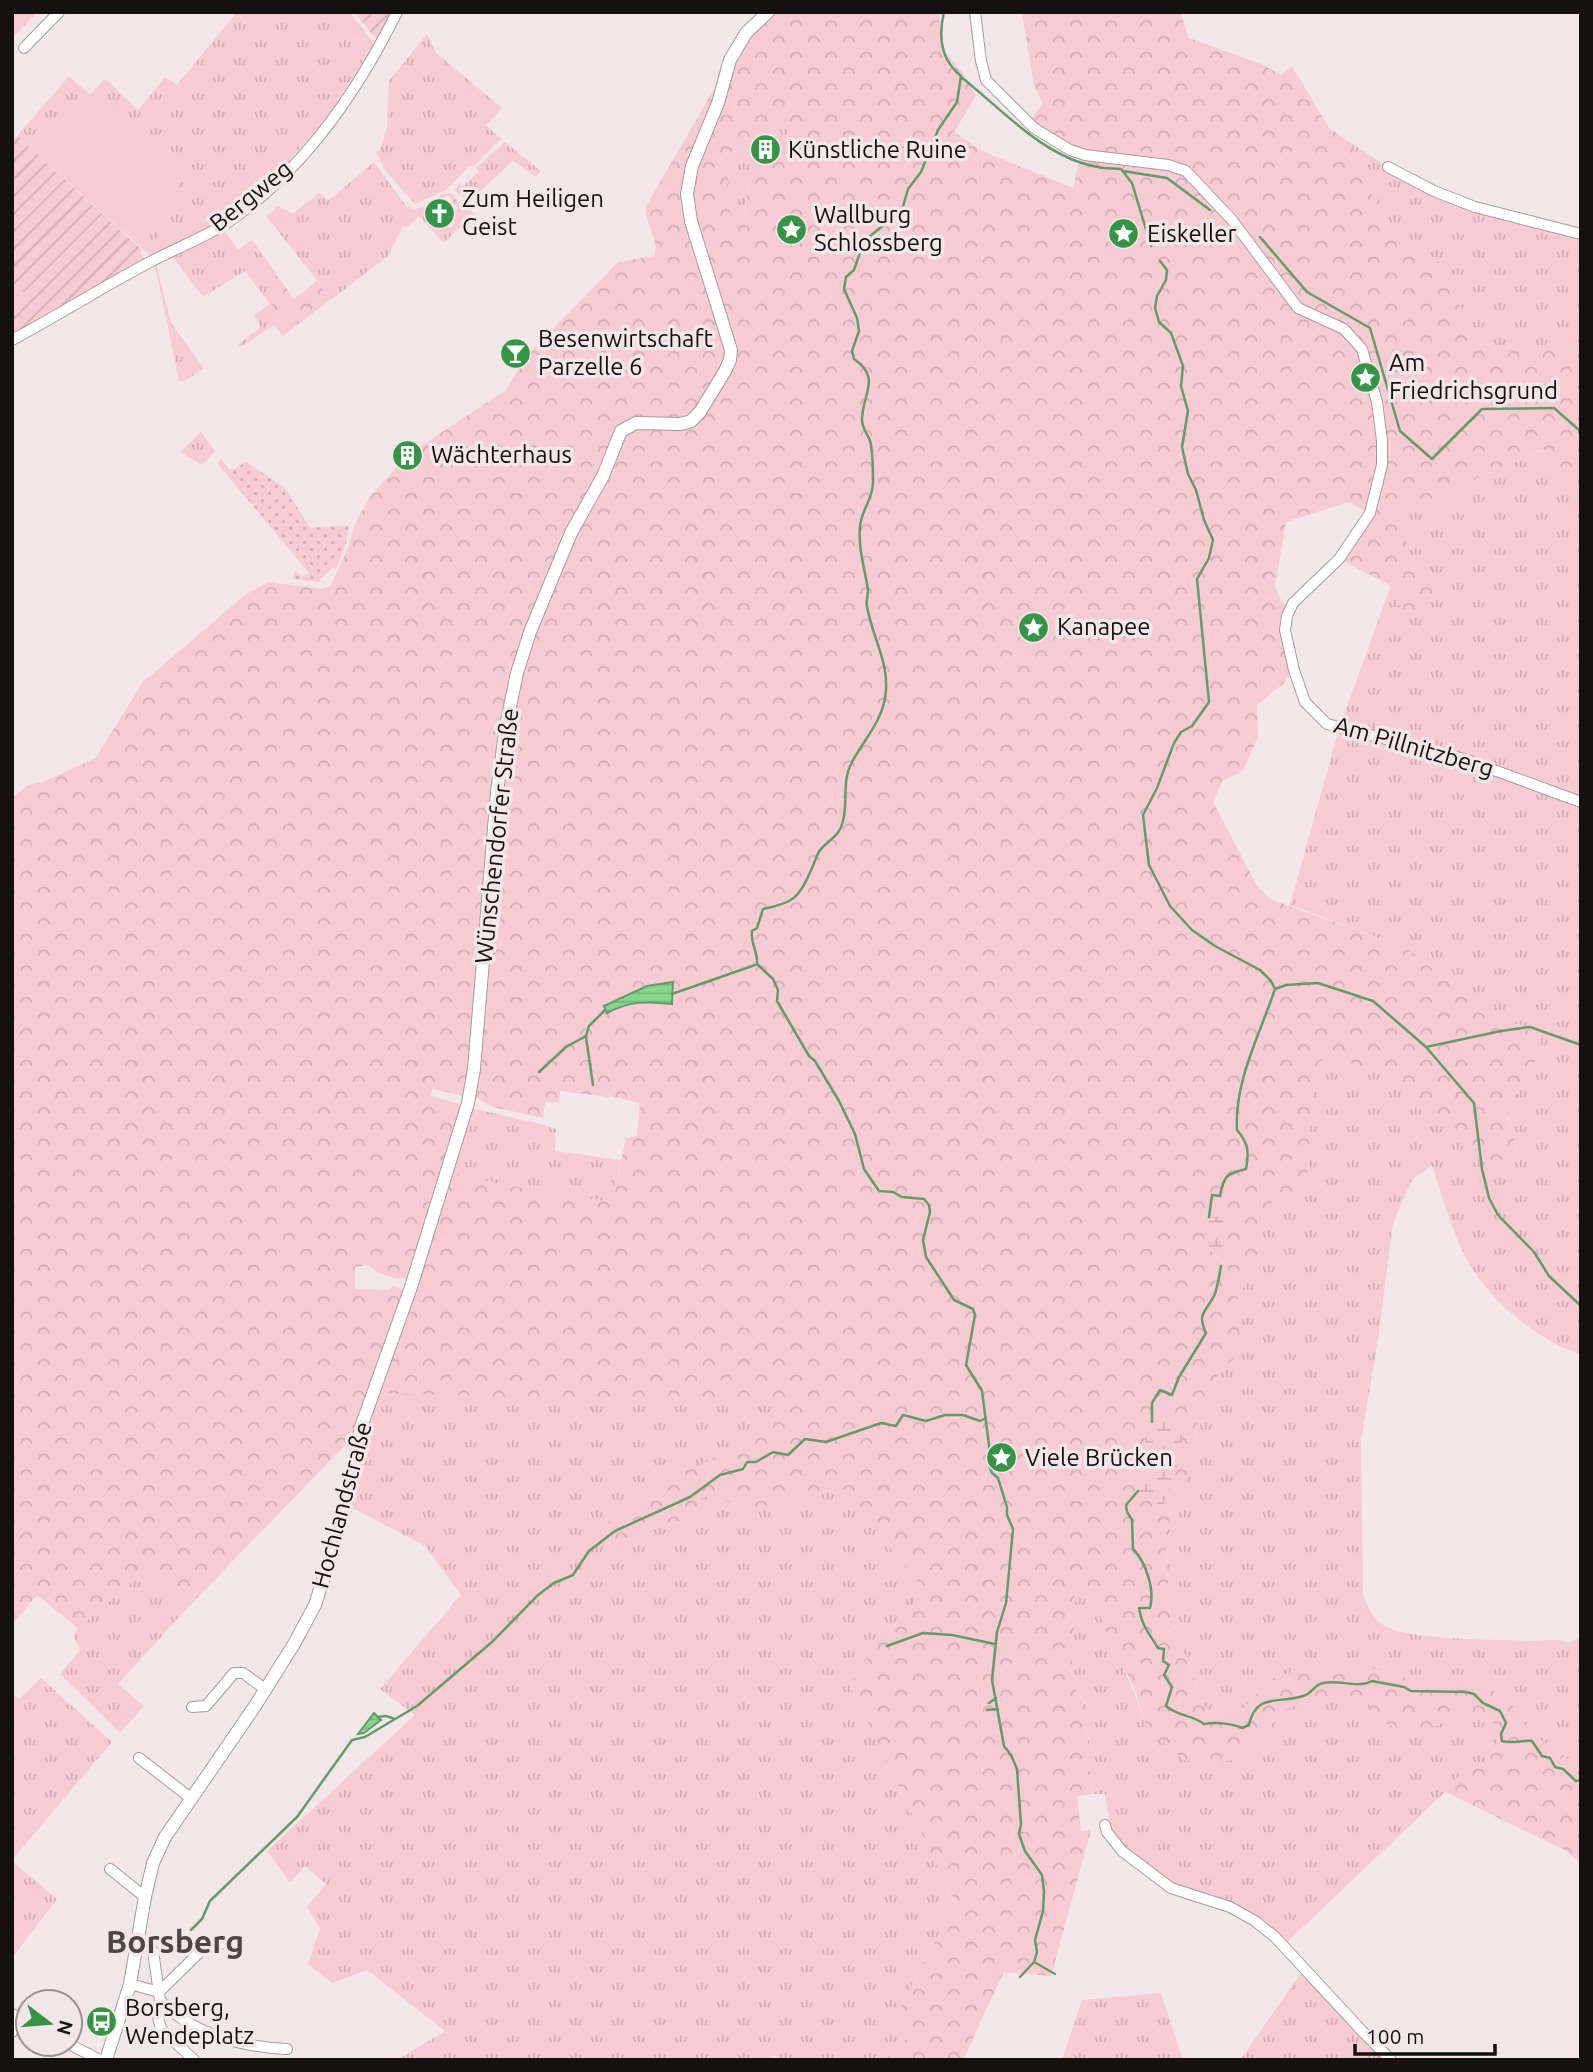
<svg xmlns="http://www.w3.org/2000/svg" width="1593" height="2072" viewBox="0 0 1593 2072" font-family="Ubuntu,sans-serif">
<defs>
<pattern id="grass-tufts" width="24" height="20" patternUnits="userSpaceOnUse" patternTransform="scale(1.75)"><rect width="24" height="20" fill="#f7cbd2"/><path d="M3 7l-1-3M5 7V3M7 7l1-3M15 17l-1-3M17 17v-4M19 17l1-3" fill="none" stroke="#d3adb3"/></pattern>
<pattern id="forest-crowns" width="20" height="18" patternUnits="userSpaceOnUse" patternTransform="scale(1.75)"><rect width="20" height="18" fill="#f7cbd2"/><path d="M2 6a3 3 0 1 1 6 0M12 15a3 3 0 1 1 6 0" fill="none" stroke="#d3adb3"/></pattern>
<pattern id="wetland-marsh" width="20" height="14" patternUnits="userSpaceOnUse" patternTransform="scale(1.75)"><rect width="20" height="14" fill="#f7cbd2"/><path d="M1 5h8M5 5V1M11 12h8M15 12V8" fill="none" stroke="#d3adb3"/></pattern>
<pattern id="park-dots" width="8" height="8" patternUnits="userSpaceOnUse" patternTransform="scale(1.75)"><rect width="8" height="8" fill="#f7cbd2"/><path d="M2 2h.1M6 6h.1" fill="none" stroke="#d3adb3" stroke-width="1.8" stroke-linecap="round"/></pattern>
<pattern id="garden-furrows" width="10" height="10" patternUnits="userSpaceOnUse" patternTransform="scale(1.75)"><rect width="10" height="10" fill="#f7cbd2"/><path d="M-1 1l2-2M0 10L10 0M9 11l2-2" fill="none" stroke="#d3adb3"/></pattern>
<pattern id="water-rules" width="6" height="5" patternUnits="userSpaceOnUse" patternTransform="scale(1.75)"><rect width="6" height="5" fill="#86d68e"/><path d="M0 2.5h6" fill="none" stroke="#73b779"/></pattern>
</defs>
<rect width="100%" height="100%" fill="#f2e6e8"/>
<path fill="url(#grass-tufts)" d="M12,12H38L12,38Z
M237,12H349L376,46L371,56L366,57L325,121L290,159V163L249,202L205,230L152,256L149,255L17,136L69,76L90,95L105,79L138,110L165,77L177,85Z
M427,34L435,52L502,108L486,125L501,139L475,165L469,166L446,190L415,204L385,170L376,152L380,150L387,127L389,81Z
M782,126L788,130C784,145 778,159 766,169C761,174 753,177 749,184C743,196 748,209 743,222L732,218L725,193L730,172L738,160L767,131Z
M505,142L541,171L536,177L513,161L475,196L472,194L465,198L454,190L460,184L463,186L479,172L476,168Z
M1351,143L1388,167L1434,191L1581,234V351L1477,344L1439,261L1390,230L1361,174Z
M374,162L406,206L415,209L425,206L429,211L423,215L434,228L444,221L450,228L455,223L449,216L458,208L448,195L440,201L434,200L443,194L451,193L463,207L466,205L474,214L447,240L442,241L419,216L406,228L403,226L388,256L332,299L266,216L278,206L293,214L319,193L328,201Z
M223,228L238,250L252,240L277,275L269,284L275,300L272,312L318,309L283,336L274,325L241,347L239,344L261,327L254,315L270,304L245,271L203,297L172,256L156,264L171,323L204,368L185,381H179L155,265Z
M201,432L215,451L202,465L180,452Z
M1545,449L1581,508V1354C1534,1340 1481,1293 1461,1248C1449,1221 1441,1192 1432,1165L1412,1180L1393,1223L1378,1340L1361,1440L1363,1596C1368,1608 1373,1619 1385,1626C1410,1641 1498,1639 1531,1641C1544,1641 1557,1637 1568,1643L1581,1638V1761L1565,1759L1527,1729L1512,1705L1488,1686L1413,1680L1356,1664L1265,1682L1252,1701L1234,1716L1216,1717L1203,1704L1170,1615L1165,1530L1193,1460L1197,1420L1213,1391L1219,1371L1235,1357L1242,1341L1237,1301L1257,1259L1270,1203L1309,1160L1311,1108L1320,1061L1333,1058L1383,1072L1518,1158L1507,1104L1529,1080L1523,1026L1483,1014L1458,989L1405,948L1290,905L1339,729L1391,585L1402,592L1425,613L1435,581L1413,570L1398,507L1448,501L1477,478Z
M471,1108L541,1124L556,1129L555,1151L621,1160L613,1203L499,1184L450,1173Z
M375,1393L790,1405L742,1446L684,1472L601,1528L607,1543L689,1518L703,1496L756,1508L842,1487L926,1592L875,1643L850,1685L955,1903L898,2012L915,2032L885,2060H780L774,2055L770,2060H397L445,2031L367,1970L332,1983L308,1964L320,1928L307,1907L326,1884L305,1866L290,1882L267,1851L415,1715L380,1689L461,1595L425,1546L351,1507L358,1452Z
M145,1571L193,1602L118,1684L144,1706L120,1733L60,1674L80,1650L73,1635L78,1628Z
M1075,1590L1091,1593C1109,1639 1132,1681 1147,1728L1269,1729L1280,1711L1321,1696H1364L1380,1722L1436,1726L1454,1716L1473,1714L1493,1721L1499,1738L1493,1754L1481,1765L1463,1771L1445,1792L1283,1946L1255,1921L1181,1888L1125,1848L1110,1825L1105,1794H1092L1089,1765L1095,1764L1072,1673Z
M41,1678L112,1742L12,1860V1693L19,1699Z
M12,1861L57,1899L12,1958Z
M1304,1969L1391,2060H1240Z
M1161,1993L1183,2060H1062L1082,2000Z"/>
<path fill="url(#forest-crowns)" fill-rule="evenodd" d="M775,12H942L939,19L945,53L963,73L976,96L954,132L982,151L1073,188L1081,152L1031,119L1043,103L1034,85L1022,13L1011,12H1180L1189,38L1261,64L1281,75L1292,66L1329,128L1351,143L1361,174L1390,230L1439,261L1477,344L1581,351V508L1544,449L1477,478L1448,501L1398,507L1413,570L1436,580L1425,613L1411,617L1398,605L1401,591L1339,559L1369,513L1348,502L1286,522L1275,587L1283,604L1293,603L1287,616L1294,670L1283,684L1257,705L1258,737L1243,771L1222,781L1213,802L1257,886L1270,899L1406,948L1458,989L1483,1014L1523,1026L1541,1043L1529,1080L1507,1104L1518,1159L1476,1160L1406,1088L1383,1072L1333,1058L1320,1061L1311,1108L1309,1160L1303,1202L1270,1203L1257,1259L1237,1301L1242,1341L1236,1357L1219,1371L1213,1391L1197,1420L1193,1460L1165,1530L1170,1615L1203,1704L1216,1716H1234L1252,1701L1265,1682L1307,1666L1356,1664L1413,1680L1488,1686L1512,1705L1527,1729L1565,1759L1581,1761V1863L1565,1850L1445,1792L1463,1771L1481,1765L1493,1753L1498,1738L1493,1721L1473,1714L1454,1716L1436,1726L1400,1729L1380,1722L1364,1696H1321L1280,1711L1269,1729L1257,1742L1231,1760L1213,1764L1184,1760L1147,1728L1134,1687L1110,1641L1091,1593L1075,1590L1072,1673L1095,1765H1089L1092,1794L1077,1796L1081,1831L1091,1830L1051,1976L1004,1972L963,2060H885L914,2032L898,2012L955,1903L850,1685L875,1643L925,1591L842,1487L756,1508L703,1496L689,1518L607,1543L601,1527L684,1472L742,1445L789,1406L375,1393L450,1173L499,1184L613,1202L626,1138L637,1136L640,1103L618,1098L560,1091L559,1102H545L543,1118L493,1107L474,1096L505,761L523,666L558,575L621,440L632,428L677,429L732,367L692,214L694,175L733,64L760,22ZM783,126L788,131C784,145 778,159 766,169C760,174 753,177 749,184C744,196 748,209 743,222L732,218L725,193L730,172L738,160L766,131ZM1142,1462L1162,1509L1138,1491L1137,1481Z
M716,86L718,87L686,180L726,348L724,365L689,418L628,422L512,677L465,1096L432,1089L431,1096L463,1105L410,1277C397,1282 378,1274 368,1265L355,1267V1289L390,1290L392,1286L405,1290L355,1435L193,1602L145,1571L78,1628L37,1595L12,1625V798L28,785L43,782L96,758L142,683L245,595L268,582L322,589L331,586L349,545L355,523L370,497L398,466L414,462L418,448L506,390L526,357L618,262L654,256C660,238 644,224 646,206Z
M277,275L294,299L317,281L332,299L318,309L272,312L271,306L275,300L269,284Z"/>
<path fill="url(#wetland-marsh)" d="M1209,1217L1231,1220L1222,1249L1221,1266L1212,1264V1251L1205,1244L1204,1234Z
M1160,1421L1181,1425C1187,1448 1170,1487 1162,1509L1138,1491L1137,1481L1148,1429L1152,1422Z"/>
<path fill="url(#park-dots)" d="M221,459L229,469H234L246,462L285,488L310,528L349,525L346,544L336,569L333,568L320,579L321,582L292,579L295,570L302,577L309,573L217,463Z"/>
<path fill="url(#garden-furrows)" d="M354,12H393L377,40Z
M17,136L142,250L140,253L145,260L12,336V142Z"/>
<path fill="#f7cbd2" d="M84,93L183,181L138,233L38,145Z
M169,224L178,232L162,248L154,240Z
M12,282L31,298L16,315L12,312Z"/>
<path fill="url(#water-rules)" stroke="#649b68" stroke-width="2" d="M673,982L672,1004C648,1001 629,1001 607,1013L604,1006L647,986Z
M374,1713L381,1720L364,1733L358,1734Z"/>
<g fill="none" stroke-linecap="round" stroke-linejoin="round">
<path stroke="#649b68" stroke-width="2.5" d="M944,12C938,37 941,60 961,76L957,102L938,130L921,172L908,189L902,210L864,241L854,270L846,277L844,289L857,318L859,331L852,351L854,359C882,378 862,394 862,420C862,430 870,436 871,445C873,457 873,470 873,482C873,500 861,510 860,527C858,549 865,569 868,590C868,595 866,601 867,606C872,638 891,664 885,698C881,723 862,742 851,764C842,781 848,802 843,821C840,836 830,839 821,849C817,853 815,862 812,868C800,897 794,903 763,909L757,928L752,931C750,942 758,952 757,964L773,979L778,990L777,1001L809,1056L815,1061L839,1101L855,1134L864,1169L879,1191L893,1192L902,1197L924,1199L929,1205L930,1212L923,1240L926,1257L954,1300L973,1309L975,1315L966,1365L982,1391L989,1445V1465L992,1473L998,1478L1007,1507V1515L1013,1529L1006,1603L997,1632L992,1680L1004,1746L1011,1755L1017,1769L1021,1824L1019,1834L1025,1851L1042,1875L1044,1891L1043,1911L1035,1940L1037,1952L1034,1962L1020,1977
M961,77C1002,109 1044,158 1098,167C1105,169 1113,168 1121,169L1132,183L1151,246
M1123,171L1167,178L1210,210
M1260,237L1307,292L1370,328L1400,431L1432,459L1482,409L1554,408L1579,430L1581,436
M1160,261L1167,270L1166,280L1157,296L1155,308L1159,322L1171,333L1183,366L1181,386L1188,411L1182,447L1188,474L1196,490L1204,520L1213,540L1209,558L1197,579L1209,702L1192,726L1181,732L1174,743L1157,788L1143,815L1149,865L1170,906L1192,930L1215,946L1260,970L1271,981L1275,989C1260,1034 1234,1082 1237,1130C1249,1144 1249,1152 1246,1169C1226,1174 1224,1175 1220,1196L1212,1195L1209,1217
M1275,989L1286,985L1318,983L1373,1001L1426,1047L1474,1103L1482,1169L1489,1198L1498,1215L1534,1252L1549,1276L1581,1306
M672,994L755,965
M586,1037L593,1085
M1426,1047L1501,1031L1530,1027L1581,1045
M539,1072L566,1047L586,1036L589,1026L605,1010
M1152,1422V1403L1160,1390L1172,1395L1179,1377L1206,1333C1197,1313 1205,1313 1214,1296C1218,1287 1219,1276 1221,1266
M1138,1491L1126,1505L1127,1512L1132,1520L1133,1549C1146,1562 1155,1590 1150,1608H1139C1143,1629 1148,1631 1158,1648L1164,1649L1163,1661L1169,1665L1164,1675L1172,1687L1166,1706C1179,1717 1191,1714 1204,1724C1215,1722 1231,1723 1242,1728L1249,1725C1256,1691 1281,1705 1306,1695C1312,1692 1316,1684 1323,1683C1340,1679 1357,1689 1372,1681L1404,1687L1411,1691L1466,1692L1474,1694L1483,1703L1500,1711L1506,1723L1501,1734L1502,1741C1512,1744 1522,1740 1532,1741L1542,1756L1550,1758L1555,1767L1563,1769L1576,1781L1581,1780
M887,1646L923,1633L952,1635L995,1644
M989,1703L996,1698
M987,1710L998,1709
M378,1717L386,1716L395,1719
M191,1930L202,1919L210,1901L297,1817L352,1740L365,1737L417,1706L492,1642L538,1595L554,1583L573,1575L589,1551L615,1531L690,1497L720,1475L743,1469L747,1462H756L773,1452L788,1455L805,1439L826,1442L881,1423L896,1426L903,1415L926,1421L945,1415H963L980,1421L984,1419
M1034,1962L1055,1974"/>
<defs>
<path id="minor" d="M975,12L981,61L986,80L1034,128L1070,150L1085,155L1168,165L1186,171L1232,220L1298,308L1344,329L1362,349L1377,402L1382,441V465L1370,513L1339,559L1293,603L1287,616L1285,630L1294,670L1305,702L1327,724L1464,759L1581,802
M24,48L59,12
M1388,167L1434,191L1475,207L1581,234
M12,340C59,315 104,286 152,261C176,248 204,238 228,222C303,171 357,93 397,12
M192,1707L206,1706L234,1673H243L265,1689
M139,1758L192,1799
M1105,1825L1107,1832L1122,1851L1171,1888L1230,1907L1255,1921L1275,1937L1363,2032L1391,2060
M110,1869L145,1897
M139,1936L153,1951L160,2000C191,2034 243,2047 287,2049
M130,1984L159,1992
M159,1992L205,1947L234,1941
M166,2007L158,2017L161,2029L194,2060
M12,2014L28,2023
M12,2032L21,2019
M69,2044L100,2060"/>
<path id="tertiary" d="M106,2060L130,1984L145,1897L153,1863L165,1837L255,1706L294,1644L315,1605L345,1510L361,1427L411,1287L468,1103L474,1069L497,792L506,726L517,673L530,632L571,533L603,476L621,431L636,423L681,424L691,421L700,412L725,371L730,360L731,350L691,221L687,194L692,166L718,103L730,60L746,33L768,12"/>
</defs>
<use href="#minor" stroke="#a69b9c" stroke-width="12"/>
<use href="#tertiary" stroke="#a69b9c" stroke-width="14"/>
<use href="#minor" stroke="#fff" stroke-width="10"/>
<use href="#tertiary" stroke="#fff" stroke-width="12"/>
</g>
<defs>
<symbol id="building-disc" viewBox="-11 -11 22 22"><circle r="9.5" fill="#369446" stroke="#f2e6e8"/><path d="M-4-6H4V6H1V3H-1V6H-4ZM-2.5-4.3h1.7v1.8h-1.7ZM.8-4.3h1.7v1.8H.8ZM-2.5-1h1.7V.8h-1.7ZM.8-1h1.7V.8H.8Z" fill="#fff"/></symbol>
<symbol id="church-disc" viewBox="-11 -11 22 22"><circle r="9.5" fill="#369446" stroke="#f2e6e8"/><path d="M-1.2-6h2.4v3.5h3.3v2.4h-3.3V6h-2.4V-.1h-3.3v-2.4h3.3Z" fill="#fff"/></symbol>
<symbol id="sight-disc" viewBox="-11 -11 22 22"><circle r="9.5" fill="#369446" stroke="#f2e6e8"/><path d="M0-6L1.8-2.2L6-1.7L2.9 1.2L3.7 5.4L0 3.3L-3.7 5.4L-2.9 1.2L-6-1.7L-1.8-2.2Z" fill="#fff"/></symbol>
<symbol id="bar-disc" viewBox="-11 -11 22 22"><circle r="9.5" fill="#369446" stroke="#f2e6e8"/><path d="M-6-5H6L.8 .8V4.5H3.5V6h-7V4.5H-.8V.8Z" fill="#fff"/></symbol>
<symbol id="bus-disc" viewBox="-11 -11 22 22"><circle r="9.5" fill="#369446" stroke="#f2e6e8"/><path d="M-5-6H5V4H4V6H2V4H-2V6H-4V4H-5ZM-3.5-4V0h7V-4ZM-3.5 1.2v1.5H-2V1.2ZM2 1.2v1.5H3.5V1.2Z" fill="#fff"/></symbol>
</defs>
<g fill-rule="evenodd">
<use href="#building-disc" x="748" y="132" width="35" height="35"/>
<use href="#church-disc" x="422" y="196" width="35" height="35"/>
<use href="#sight-disc" x="774" y="212" width="35" height="35"/>
<use href="#sight-disc" x="1106" y="216" width="35" height="35"/>
<use href="#bar-disc" x="498" y="336" width="35" height="35"/>
<use href="#sight-disc" x="1348" y="360" width="35" height="35"/>
<use href="#building-disc" x="390" y="438" width="35" height="35"/>
<use href="#sight-disc" x="1016" y="610" width="35" height="35"/>
<use href="#sight-disc" x="984" y="1440" width="35" height="35"/>
<use href="#bus-disc" x="84" y="2004" width="35" height="35"/>
</g>
<g text-anchor="middle" stroke-width="7" stroke-linejoin="round" paint-order="stroke">
<g font-size="24" fill="#151111" stroke="#f2e6e8" text-anchor="start">
<text x="788" y="158">Künstliche Ruine</text>
<text x="462" y="207">Zum Heiligen<tspan x="462" dy="28">Geist</tspan></text>
<text x="814" y="223">Wallburg<tspan x="814" dy="28">Schlossberg</tspan></text>
<text x="1147" y="242">Eiskeller</text>
<text x="538" y="347">Besenwirtschaft<tspan x="538" dy="28">Parzelle 6</tspan></text>
<text x="1389" y="371">Am<tspan x="1389" dy="28">Friedrichsgrund</tspan></text>
<text x="431" y="463">Wächterhaus</text>
<text x="1057" y="635">Kanapee</text>
<text x="1025" y="1466">Viele Brücken</text>
<text x="125" y="2016">Borsberg,<tspan x="125" dy="28">Wendeplatz</tspan></text>
</g>
<g font-size="24" fill="#151111" stroke="#f2e6e8">
<text transform="translate(251 196) rotate(-39)" y="8">Bergweg</text>
<text transform="translate(1414 747) rotate(16)" y="8">Am Pillnitzberg</text>
<text transform="translate(497 836) rotate(-84)" y="8">Wünschendorfer Straße</text>
<text transform="translate(342 1505) rotate(-75)" y="8">Hochlandstraße</text>
</g>
<g font-size="32" font-weight="bold" fill="#4e4546" stroke="#f2e6e8">
<text x="175" y="1953">Borsberg</text>
</g>
</g>
<rect width="1593" height="2072" fill="none" stroke="#151111" stroke-width="28"/>
<g transform="translate(49 2023) rotate(106)"><circle r="33" fill="#f2e6e8" stroke="#9a9192" stroke-width="2"/>
<path d="M0-5L12 26L0 18L-12 26Z" fill="#369446"/>
<text y="-10" font-size="19" font-weight="bold" text-anchor="middle" fill="#151111">N</text>
</g>
<path d="M1355 2044v10h140v-10" fill="none" stroke="#151111" stroke-width="3.5"/>
<text x="1366" y="2044" font-size="21" fill="#151111" stroke="#f2e6e8" stroke-width="5" paint-order="stroke">100 m</text>
</svg>
